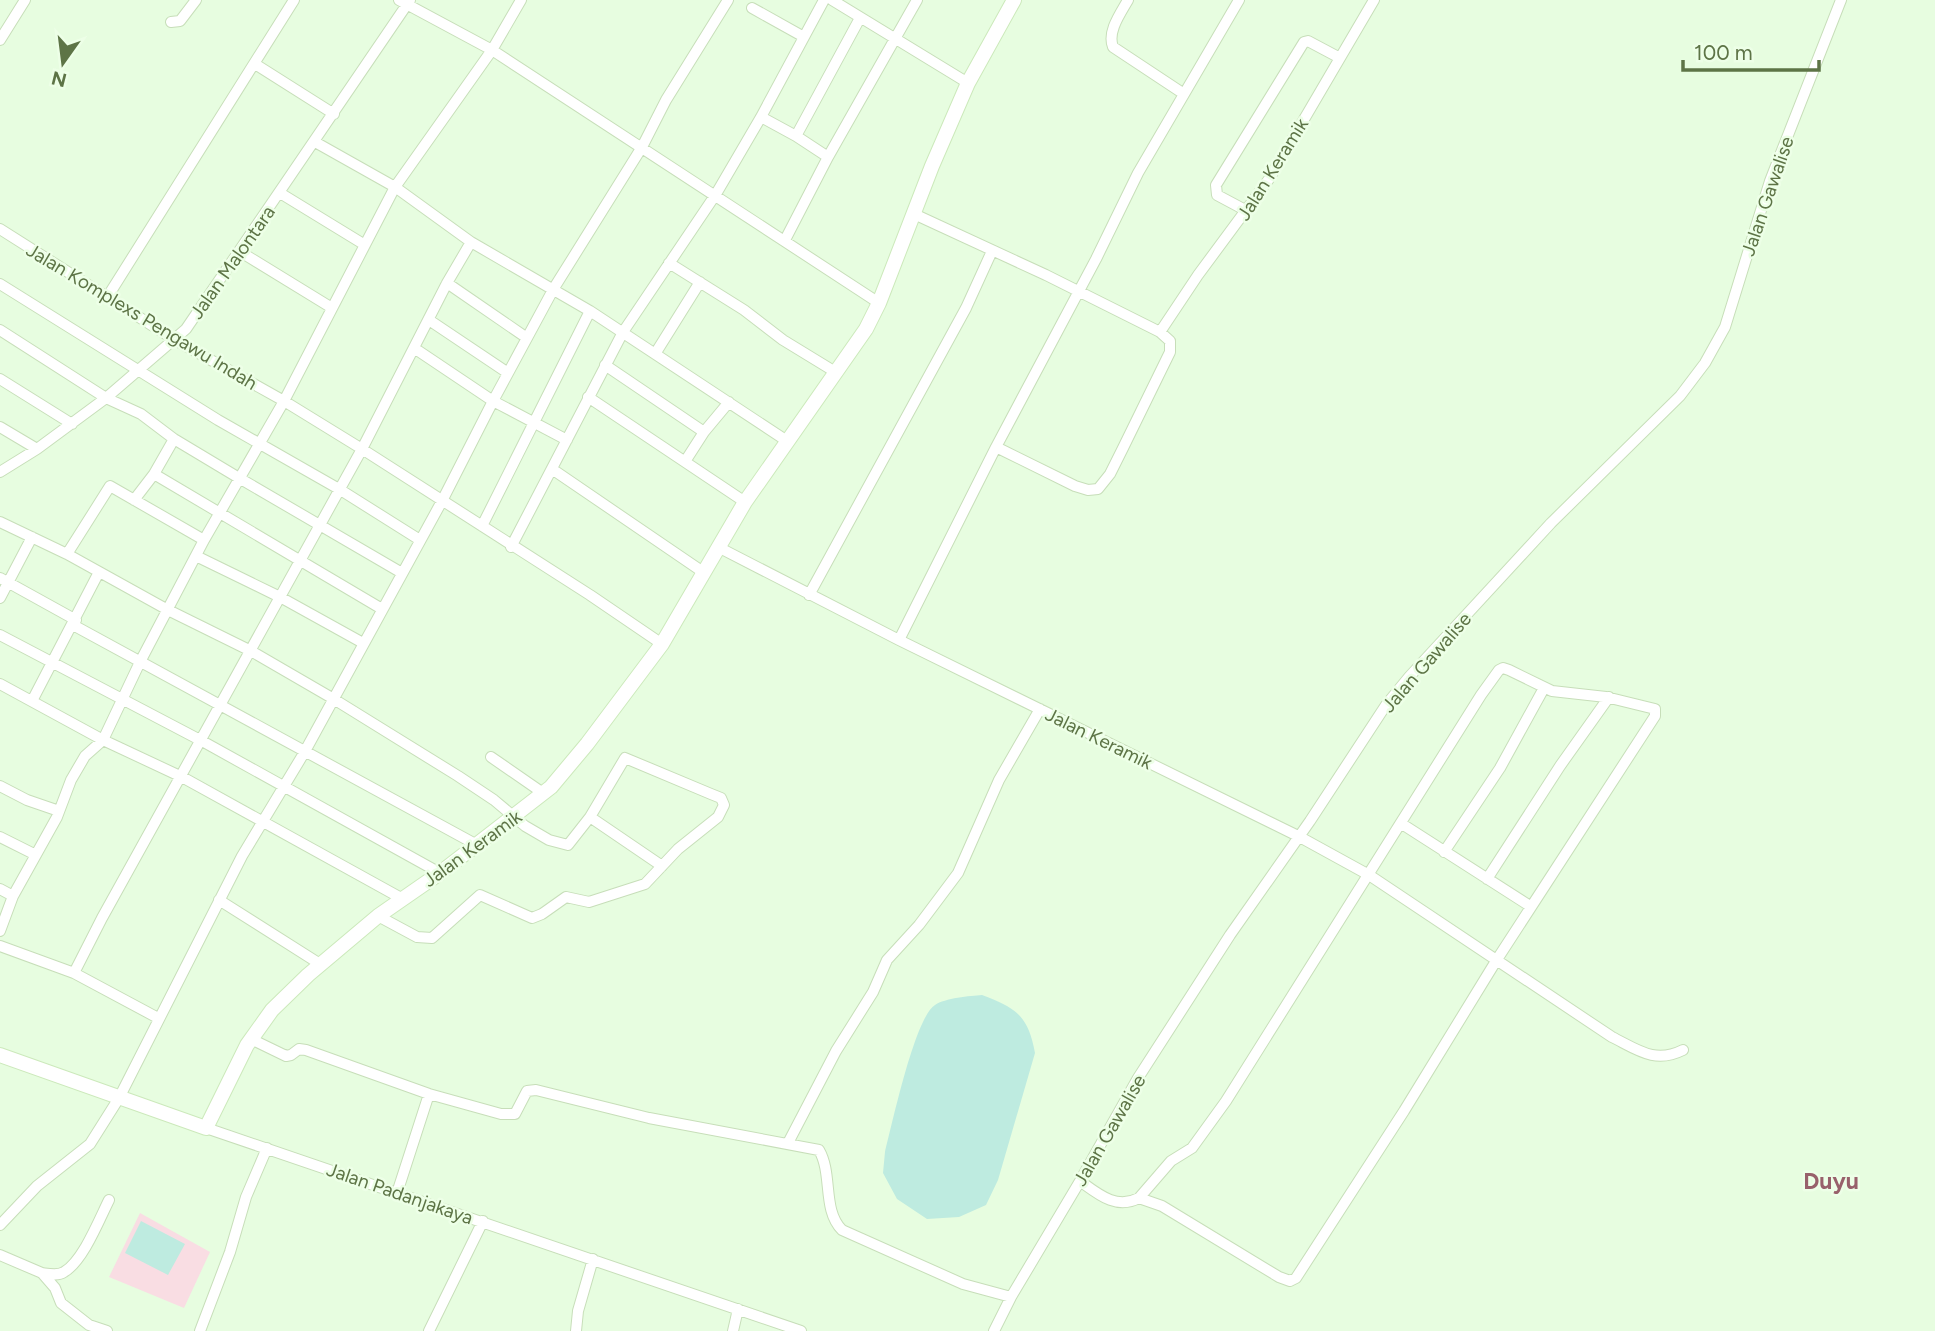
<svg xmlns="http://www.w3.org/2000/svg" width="1935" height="1331" viewBox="0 0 1935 1331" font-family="Figtree,sans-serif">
<rect width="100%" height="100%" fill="#e7fde0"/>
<path fill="#f9dde3" d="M140,1213L210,1252L184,1308L109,1277Z"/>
<path fill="#beebe0" d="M982,995C1016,1008 1028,1015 1035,1053L998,1180L986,1205L959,1217L927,1219L897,1199L883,1173L885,1152C892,1125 915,1017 935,1005C945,998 970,996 982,995Z
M141,1221L185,1244L168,1275L125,1253Z"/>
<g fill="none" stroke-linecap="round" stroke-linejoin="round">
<defs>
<path id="street" d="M521,0L492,50L879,303
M832,0L968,83
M1128,0C1120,14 1107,32 1113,47L1184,94
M752,8L804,37
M171,22L180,21L196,0
M0,40L25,0
M255,64L334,114
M761,117L796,136
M315,142L395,187L471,242L590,311L787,441
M828,157L796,136L860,18
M280,193L365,245
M1247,211L1217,195L1216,185L1304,42L1308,41L1340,58
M914,214L1046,275L1160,332L1198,275L1269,179L1374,0
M0,229L175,340L284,401L362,449L590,595L662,644
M785,240L828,157L917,0
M239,251L332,308
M669,263L744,310L783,340L837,373
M447,283L527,338
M0,284L218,420L339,489L420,540
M108,296L294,0
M429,320L508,373
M0,330L106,398L141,414L174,439L239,478L402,573
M414,348L493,401L567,440
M655,354L700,282
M605,365L704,432
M0,379L72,424
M588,397L745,502
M0,427L37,449
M996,447L1075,486L1088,490L1098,489L1110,474L1123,448L1170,352V341L1160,332
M686,460L704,432L729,402
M552,469L703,572
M0,472L37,449L106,398L186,329L410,0
M154,474L174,439
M134,500L154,474L382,609
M0,522L67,554L168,610L251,651L332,698L458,776L494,800L525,826L549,840L568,845L590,817L662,866
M482,526L590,311
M511,547L623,332L716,194L761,117L824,0
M718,547L899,640L1298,836L1369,875L1612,1037C1638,1050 1655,1064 1683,1050
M67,554L110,486L204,540
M196,556L280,597L363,643
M0,578L76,620
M809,595L966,308L992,251
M0,598L32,537
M73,625L477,845
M0,635L202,741L440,873
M899,640L996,447L1096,259L1138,173L1239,0
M0,684L103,740L182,777L401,898
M32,701L99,572
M491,757L543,793
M0,786L27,800L59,811
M1402,824L1530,906
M0,837L34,854
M1444,852L1500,768L1544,688
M1487,879L1560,766L1609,697
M0,889L13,896
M219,900L320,964
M378,916L417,937L432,938L480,895L532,918L542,914L566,897L589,902L645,884L678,849L718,817L724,805L721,798L711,794L625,758L590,817
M0,931L13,896L57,817L71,780L85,756L103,740L140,662L204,540L284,401L395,187L492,50L399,0
M0,946L74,973L158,1018
M74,973L102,918L362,449L447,283L471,242
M251,1039L286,1056L291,1055L299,1049L306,1050L429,1094L501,1114H515L527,1091L536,1090L649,1118L819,1150C833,1174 822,1210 842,1230L963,1284L1011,1297
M206,1128L801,1331
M788,1143L836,1051L873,992L887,960L919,925L958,873L999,780L1040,709
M1080,1181C1098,1194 1116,1210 1139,1198L1171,1161L1192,1148L1226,1101L1481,695L1499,670L1503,668L1509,670L1552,691L1606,697L1655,709V716L1496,961L1404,1111L1296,1278L1290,1281L1279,1277L1162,1206L1139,1198
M397,1193L429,1094
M0,1225L37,1186L90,1144L119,1098L242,856L304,753L442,501L493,401L554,288L642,147L666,100L728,0
M0,1255L42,1273L55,1288L61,1303L89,1325L107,1331
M42,1273C49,1274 58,1276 64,1272C83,1261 99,1220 109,1200
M200,1331L230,1252L246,1197L267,1148
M429,1331L483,1221
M576,1331L578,1311L593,1259
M733,1331L738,1309
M994,1331L1011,1297L1080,1181L1138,1078L1230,935L1310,821L1386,705L1409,677L1551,523L1680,396L1705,363L1725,327L1770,181L1841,0"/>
<path id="secondary" d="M0,1055L206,1128L247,1045L272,1010L308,975L378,916L440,873L551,787L587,744L662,644L745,502L866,329L879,303L932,166L968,83L1014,0"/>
</defs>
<use href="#street" stroke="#c7deb9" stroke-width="12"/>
<use href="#secondary" stroke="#cce9bb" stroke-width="16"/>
<use href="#street" stroke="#fff" stroke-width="10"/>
<use href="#secondary" stroke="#fff" stroke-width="14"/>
</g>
<g text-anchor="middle" stroke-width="5" stroke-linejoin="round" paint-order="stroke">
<g font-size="19" fill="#5d7446" stroke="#edffe7">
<text transform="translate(1272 169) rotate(-58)" y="7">Jalan Keramik</text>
<text transform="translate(1767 196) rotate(-71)" y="7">Jalan Gawalise</text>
<text transform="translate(232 262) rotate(-55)" y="7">Jalan Malontara</text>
<text transform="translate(142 316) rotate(31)" y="7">Jalan Komplexs Pengawu Indah</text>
<text transform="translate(1426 662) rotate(-49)" y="7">Jalan Gawalise</text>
<text transform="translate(1099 738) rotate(26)" y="7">Jalan Keramik</text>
<text transform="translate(472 848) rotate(-36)" y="7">Jalan Keramik</text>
<text transform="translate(1109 1130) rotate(-60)" y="7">Jalan Gawalise</text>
<text transform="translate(400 1193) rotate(19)" y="7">Jalan Padanjakaya</text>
</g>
<g font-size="23" font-weight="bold" fill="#98616b" stroke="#edffe7">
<text x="1831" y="1189">Duyu</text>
</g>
</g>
<g transform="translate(63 63) rotate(194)" stroke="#edffe7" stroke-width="5" paint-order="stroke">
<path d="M0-5L12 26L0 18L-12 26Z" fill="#5d7446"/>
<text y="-10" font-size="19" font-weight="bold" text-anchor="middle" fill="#5d7446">N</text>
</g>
<path d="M1683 60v10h136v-10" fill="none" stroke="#5d7446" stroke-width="3.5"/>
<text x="1694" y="60" font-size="21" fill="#5d7446" stroke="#edffe7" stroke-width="5" paint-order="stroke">100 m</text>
</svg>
